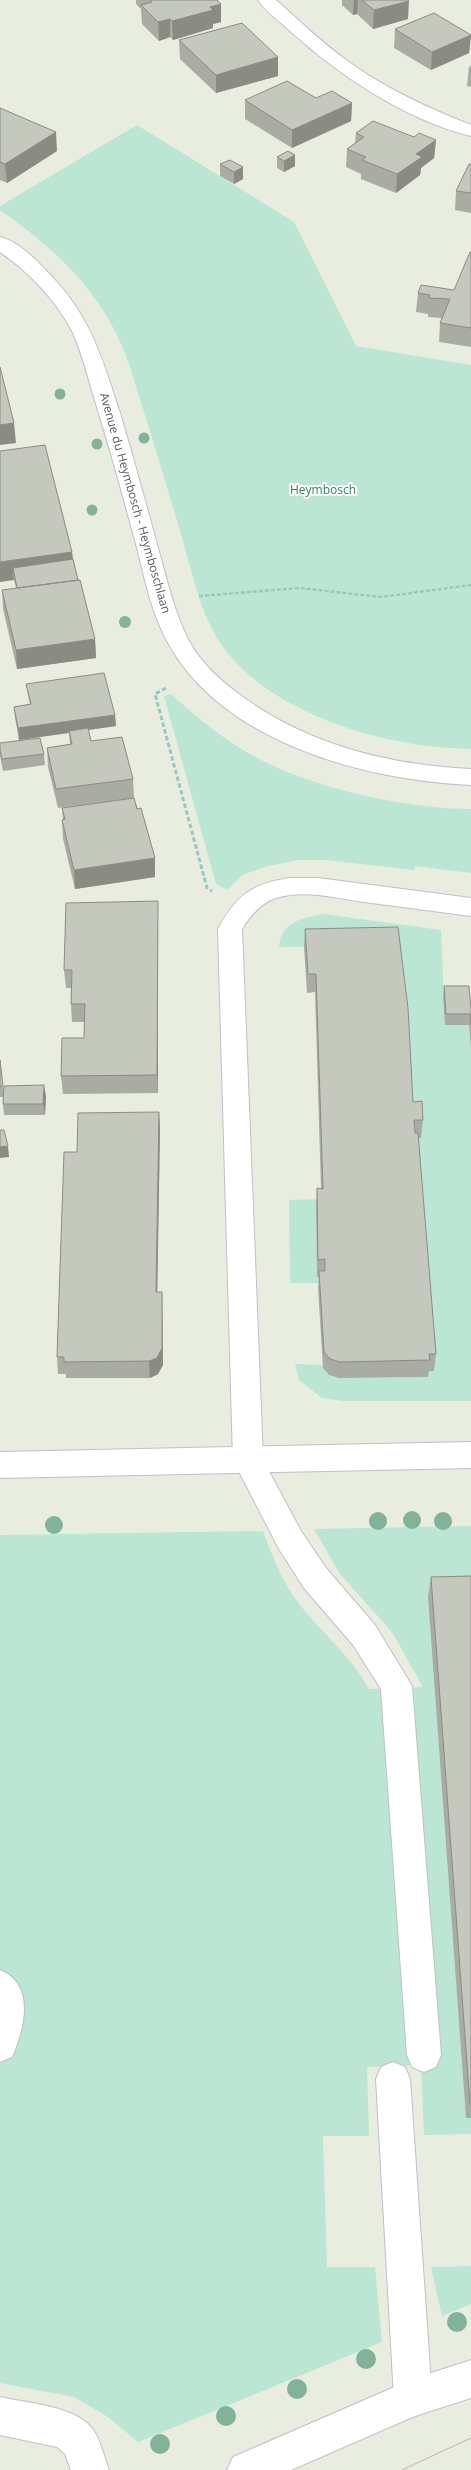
<svg xmlns="http://www.w3.org/2000/svg" width="471" height="2470" viewBox="0 0 471 2470" font-family="'Open Sans',sans-serif">
<rect width="100%" height="100%" fill="#e8ede0"/>
<path fill="#bbe6d3" d="M137,125L294,222L356,346L471,365V749C385,748 258,713 213,631C197,600 190,564 180,531C163,474 146,417 128,361C104,294 57,250 0,210V206Z
M171,694C200,720 231,746 267,763C323,790 409,809 471,809V873L415,866L414,870L326,860H299L264,867L242,875L227,890L216,884L164,696Z
M323,914L441,930L445,1025H469L471,1049V1401H344L322,1398L299,1380L295,1364L323,1365L328,1374L339,1378L428,1377L427,1371L434,1370L396,945L279,947C281,921 301,919 323,914Z
M322,1199L316,1206L317,1277H324V1283H290L289,1200Z
M471,1526V2134L424,2135L421,2065L367,2067L369,2136H323L327,2267H375L382,2342L138,2442L108,2417L74,2397L0,2383V1535L263,1531C272,1554 280,1577 294,1597C317,1629 350,1654 369,1689L423,1687L392,1632L340,1574L314,1529Z
M471,2266V2304L442,2316L431,2267Z"/>
<g fill="none" stroke-linecap="round" stroke-linejoin="round">
<defs>
<path id="service" d="M248,1447L258,1451L301,1531L326,1568L375,1625L412,1686L441,2055L436,2067L424,2072L412,2067L407,2055L381,1689L353,1645L304,1588L279,1549L233,1460L238,1451Z
M0,1970C36,1985 24,2029 12,2057L0,2062Z
M393,2062L405,2067L410,2079L432,2398L426,2411L413,2417L400,2411L394,2398L376,2079L381,2067Z
M0,2397C26,2403 74,2406 91,2427C100,2437 104,2457 109,2470H71L65,2454L57,2447L0,2435Z"/>
<path id="minor" d="M258,0H276C300,21 323,44 349,62C386,89 428,108 471,125V136C405,120 337,74 288,29C278,20 265,11 258,0Z
M0,237C21,242 41,265 55,280C93,321 104,365 121,416C134,460 146,504 158,548C167,579 174,612 189,641C201,664 222,682 243,697C309,745 390,765 471,769V785C361,780 212,740 162,631C150,605 144,576 137,548C124,500 111,452 96,404C89,381 83,356 73,333C57,301 29,272 0,252Z
M289,878H318L471,898V916C435,911 400,907 364,902C337,898 303,889 276,898C261,903 250,916 242,929L263,1460L258,1469L248,1473L238,1469L233,1460L218,929C236,896 251,884 289,878Z
M471,2360V2398L415,2416L291,2470H227L233,2457L413,2379Z"/>
<path id="tertiary" d="M471,1442V1468L0,1478V1452Z"/>
</defs>
<use href="#service" stroke="#c1bfc8" stroke-width="2"/>
<use href="#minor" stroke="#c1bfc8" stroke-width="2"/>
<use href="#tertiary" stroke="#c1bfc8" stroke-width="2"/>
<path stroke="#96c9c1" stroke-width="2.5" stroke-dasharray="4 2" stroke-linecap="butt" d="M199,596L300,588L381,597L471,585"/>
<path stroke="#96c9c1" stroke-width="3" stroke-dasharray="4.5 2.5" stroke-linecap="butt" d="M166,688L155,694L207,888L212,891"/>
<use href="#service" fill="#fff" fill-rule="evenodd"/>
<use href="#minor" fill="#fff" fill-rule="evenodd"/>
<use href="#tertiary" fill="#fff" fill-rule="evenodd"/>
<path stroke="#b6b6b7" stroke-width="1" d="M402,2470L471,2438"/>
</g>
<g fill="#83b29b">
<circle cx="60" cy="394" r="5.5"/>
<circle cx="144" cy="438" r="5.5"/>
<circle cx="97" cy="444" r="5.5"/>
<circle cx="92" cy="510" r="5.5"/>
<circle cx="125" cy="622" r="6"/>
<circle cx="412" cy="1520" r="9"/>
<circle cx="378" cy="1521" r="9"/>
<circle cx="443" cy="1521" r="9"/>
<circle cx="54" cy="1525" r="9"/>
<circle cx="457" cy="2322" r="10"/>
<circle cx="366" cy="2359" r="10"/>
<circle cx="297" cy="2389" r="10"/>
<circle cx="226" cy="2416" r="10"/>
<circle cx="160" cy="2444" r="10"/>
</g>
<path fill="#a9aca3" d="M136,0H217L221,22L213,24V28L173,40L170,37L159,41L142,24L141,9L136,4Z
M342,0H358V1V0H408V19L373,29L357,14L353,15L342,5Z
M395,29L471,35L469,53L431,70L394,48Z
M179,40L278,76L216,93L180,59Z
M471,65V87L467,86L469,67Z
M316,98L352,103L351,121L292,148L245,119V100Z
M0,108L57,151L7,183L0,180Z
M356,133L436,140L434,158L421,168L420,175L396,193L361,179V174L346,167L347,149L355,143Z
M295,155V166L284,172L277,168V157Z
M220,164L243,167V179L234,184L220,176Z
M471,164V213L455,210L456,191Z
M471,252V347L439,342L440,323L442,318L428,317V314L416,312L418,293L454,290Z
M0,451L72,552L73,559L78,580L95,639L96,658L17,669L3,609L2,590L16,588L14,580Z
M26,684L115,715L116,726L88,730L91,741L133,779L134,798L155,858V877L75,889L63,839L62,820H63L62,808L117,800L58,808L48,767L47,748L70,744L69,733L19,740L15,718L14,707L30,704L28,695Z
M0,743L44,754L45,765L3,771L0,756Z
M158,920V1093L63,1094L61,1076L84,1038L85,1022H72L71,1004V988H66L64,970Z
M305,929L413,1102L423,1120L421,1138H418L436,1354L434,1371H429L428,1377L339,1378L329,1375L323,1368L318,1288L319,1277H317L316,1206L317,1188L321,1189L315,992L307,993L304,947Z
M444,986L471,1009V1049L469,1025H445L443,997Z
M0,1059L3,1090L46,1096L45,1115H4L3,1104V1097H0Z
M159,1112L160,1130L157,1292H162L163,1365L158,1374L150,1378H66V1374H58L57,1357L77,1152Z
M471,1576V2118H466L428,1597L431,1577Z"/>
<path fill="#8a8c84" d="M354,0H358L357,14L353,15Z
M409,1L408,19L373,29L374,10Z
M221,4V22L213,24V28L173,40L172,21L210,7Z
M170,19V37L159,41L158,22Z
M471,35L469,53L431,70L432,52Z
M278,57V76L216,93V75Z
M352,103L351,121L292,148V130Z
M56,132L57,151L7,183L5,164Z
M436,140L434,158L421,168L420,175L396,193L397,174L416,154Z
M295,155V166L284,172V161Z
M243,167V179L234,184V172Z
M14,423L16,443L0,445V425Z
M72,552L74,571L13,568L14,580L0,582V562Z
M95,639L96,658L17,669L16,650Z
M115,715L116,726L19,740L18,728Z
M155,858V877L75,889L74,870Z
M158,901V1093L157,1075Z
M44,1085L46,1096L45,1115L43,1104Z
M159,1112L160,1130L157,1309L156,1292Z
M8,1146L9,1157L0,1158V1147Z
M162,1292L163,1365L158,1374L150,1378L149,1361Z"/>
<path fill="#c5c8bd" stroke="#8a8c84" d="M150,0H217L221,4L210,7L213,10L172,21L170,19L158,22L141,5L152,2Z
M362,0H408L409,1L374,10Z
M434,13L471,35L432,52L395,29Z
M242,23L278,57L216,75L179,40Z
M287,81L316,98L332,91L352,103L292,130L245,100Z
M0,108L56,132L5,164L0,162Z
M373,121L414,137L419,133L436,140L416,154L422,157L397,174L362,160L366,157L347,149L364,137L356,133Z
M288,151L295,155L284,161L277,157Z
M230,160L243,167L234,172L220,164Z
M469,164H471V193L456,191Z
M470,252H471V328L440,323L450,299L429,298L430,295L418,293L421,285L454,290Z
M0,367L14,423L0,425Z
M45,445L72,552L0,562V451Z
M73,559L78,580L17,588L13,568Z
M80,580L95,639L16,650L2,590Z
M104,673L115,715L18,728L14,707L31,704L26,684Z
M88,728L91,741L122,737L133,779L56,789L47,748L72,744L69,731Z
M40,738L44,754L2,759L0,750V743Z
M134,798L137,809L141,808L155,858L74,870L62,820L65,819L62,808Z
M158,901L157,1075L61,1076L62,1038H84L85,1004H71L72,970H64L66,903Z
M398,927L408,1008L413,1102L422,1101L423,1120H414L415,1133H418L436,1354H429L430,1360L340,1362L330,1359L324,1352L319,1271H325V1259L318,1260L317,1188L323,1189L316,974H308L305,929Z
M444,986H469L471,1009V1024L470,1014H446Z
M0,1060L3,1086H0Z
M44,1085L43,1104H3L4,1086Z
M159,1112L156,1292H162V1348L157,1358L149,1361L64,1362V1357H57L64,1152H77L78,1113Z
M0,1130H4L8,1146L0,1147Z
M471,1576V2104H470L431,1577Z"/>
<g text-anchor="middle" stroke-width="4" stroke-linejoin="round" paint-order="stroke">
<g font-size="12" fill="#308263" stroke="#fff">
<text x="323" y="494">Heymbosch</text>
</g>
<g font-size="12" fill="#5a5962" stroke="#fff">
<text transform="translate(135 503) rotate(74)" y="4">Avenue du Heymbosch - Heymboschlaan</text>
</g>
</g>
</svg>
